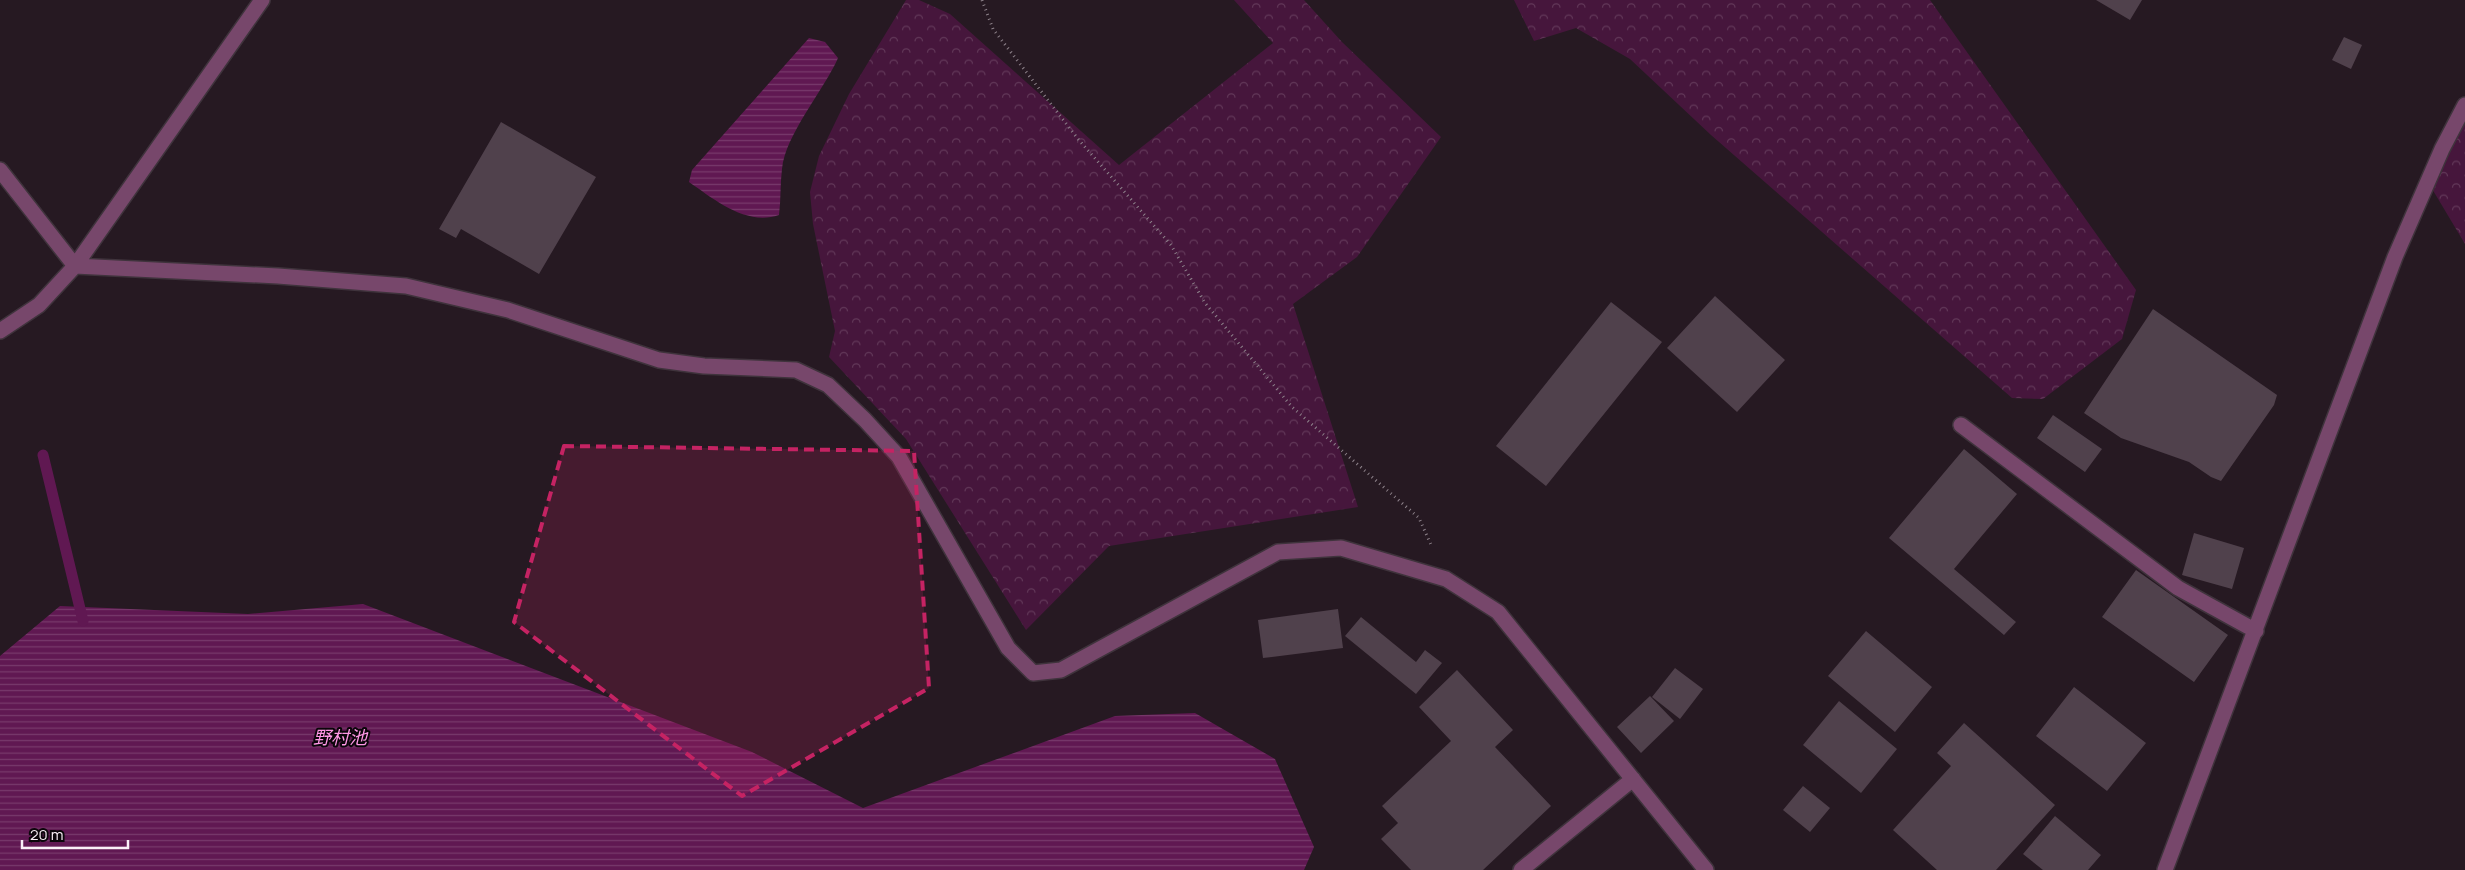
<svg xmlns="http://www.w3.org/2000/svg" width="2465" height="870" viewBox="0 0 2465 870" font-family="Manrope,'Noto Sans JP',sans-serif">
<defs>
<pattern id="forest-crowns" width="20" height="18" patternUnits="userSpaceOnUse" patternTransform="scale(1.25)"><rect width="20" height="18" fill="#46163c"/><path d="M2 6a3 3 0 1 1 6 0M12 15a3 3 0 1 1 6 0" fill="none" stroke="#623859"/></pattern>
<pattern id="water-rules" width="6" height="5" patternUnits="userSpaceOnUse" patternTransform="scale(1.25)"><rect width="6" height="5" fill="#601852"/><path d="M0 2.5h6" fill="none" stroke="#783a6c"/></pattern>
</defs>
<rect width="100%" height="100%" fill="#261922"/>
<path fill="url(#forest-crowns)" d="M906,0H919L950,14L1119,165L1273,43L1234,0H1304L1342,42L1441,137L1357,257L1293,304L1358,507L1109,546L1026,630L906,439L829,357L835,331L813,224L810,192L819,156L849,94Z
M1514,0H1930L2136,290L2122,339L2043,399L2012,398L1711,135L1630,59L1576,28L1534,41Z
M2465,115V244L2425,177Z"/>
<path fill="url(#water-rules)" d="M809,38L825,42L838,58C824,90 785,135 782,169C780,184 781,200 779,215C746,226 715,200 689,182L692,170Z
M363,604L752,752L863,808L1115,716L1195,713L1275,759L1314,847L1304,870H0V656L60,606L248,614Z"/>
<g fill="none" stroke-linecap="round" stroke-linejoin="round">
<path stroke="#601852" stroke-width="11" d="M43,455L83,621"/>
</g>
<path fill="#50414c" d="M2096,0H2142L2130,20Z
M2344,37L2362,45L2351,69L2332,60Z
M501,122L596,177L539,274L461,229L456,238L439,229Z
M1715,296L1785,360L1737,412L1667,348Z
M1611,302L1662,342L1546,486L1496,446Z
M2153,309L2277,395L2274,405L2221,481L2211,477L2189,462L2121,438L2084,413Z
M2053,415L2102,449L2085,472L2037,438Z
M1964,449L2017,494L1954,569L2016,622L2004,635L1889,538Z
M2194,533L2244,548L2232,589L2182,575Z
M2136,570L2228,635L2194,682L2102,617Z
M1338,609L1343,648L1263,658L1258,620Z
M1361,617L1416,662L1425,650L1442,663L1416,694L1345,636Z
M1866,631L1932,687L1895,732L1828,676Z
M1675,668L1703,689L1680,719L1652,697Z
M1457,670L1513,730L1495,747L1551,806L1483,870H1411L1381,839L1398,823L1382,806L1451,741L1419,707Z
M2074,687L2146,743L2107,791L2036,736Z
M1650,696L1674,721L1641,753L1617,727Z
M1839,701L1897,749L1861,793L1803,745Z
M1964,723L2055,805L1996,870H1937L1893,830L1951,766L1937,753Z
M1803,786L1830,808L1810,832L1783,810Z
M2055,816L2101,855L2088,870H2043L2023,854Z"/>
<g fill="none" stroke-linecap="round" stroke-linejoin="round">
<defs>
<path id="street" d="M0,170L75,266
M75,266L278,276L406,286L508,310L659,360L704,366L796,370L828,385L865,420L899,457L1008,648L1033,673L1061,670L1278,552L1341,548L1446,579L1498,612L1706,870
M0,331L39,305L75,266L262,0
M1961,425L2178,588L2256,631
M1521,870L1633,779
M2165,870L2395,257L2442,149L2465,105"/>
</defs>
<use href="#street" stroke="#3f333c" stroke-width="18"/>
<path stroke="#8f848c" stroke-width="3" stroke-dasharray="1 4" stroke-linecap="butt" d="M982,0L993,29L1078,139L1171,245L1205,303L1292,407L1419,518L1432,547"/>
<use href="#street" stroke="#77476b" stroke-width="15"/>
</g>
<path fill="#c52363" fill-opacity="0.2" stroke="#c52363" stroke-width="4" stroke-dasharray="10 6" stroke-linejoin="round" d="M564,446L914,451L929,688L742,796L514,622Z"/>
<g text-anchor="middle" stroke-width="4" stroke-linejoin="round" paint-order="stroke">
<g font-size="18" font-style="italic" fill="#fe97e5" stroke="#0b060a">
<text x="340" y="744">野村池</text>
</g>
</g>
<path d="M22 840v8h106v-8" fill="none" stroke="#faf0f7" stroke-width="2.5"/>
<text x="30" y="840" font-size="15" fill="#faf0f7" stroke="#0b060a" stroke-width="4" paint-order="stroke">20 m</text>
</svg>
